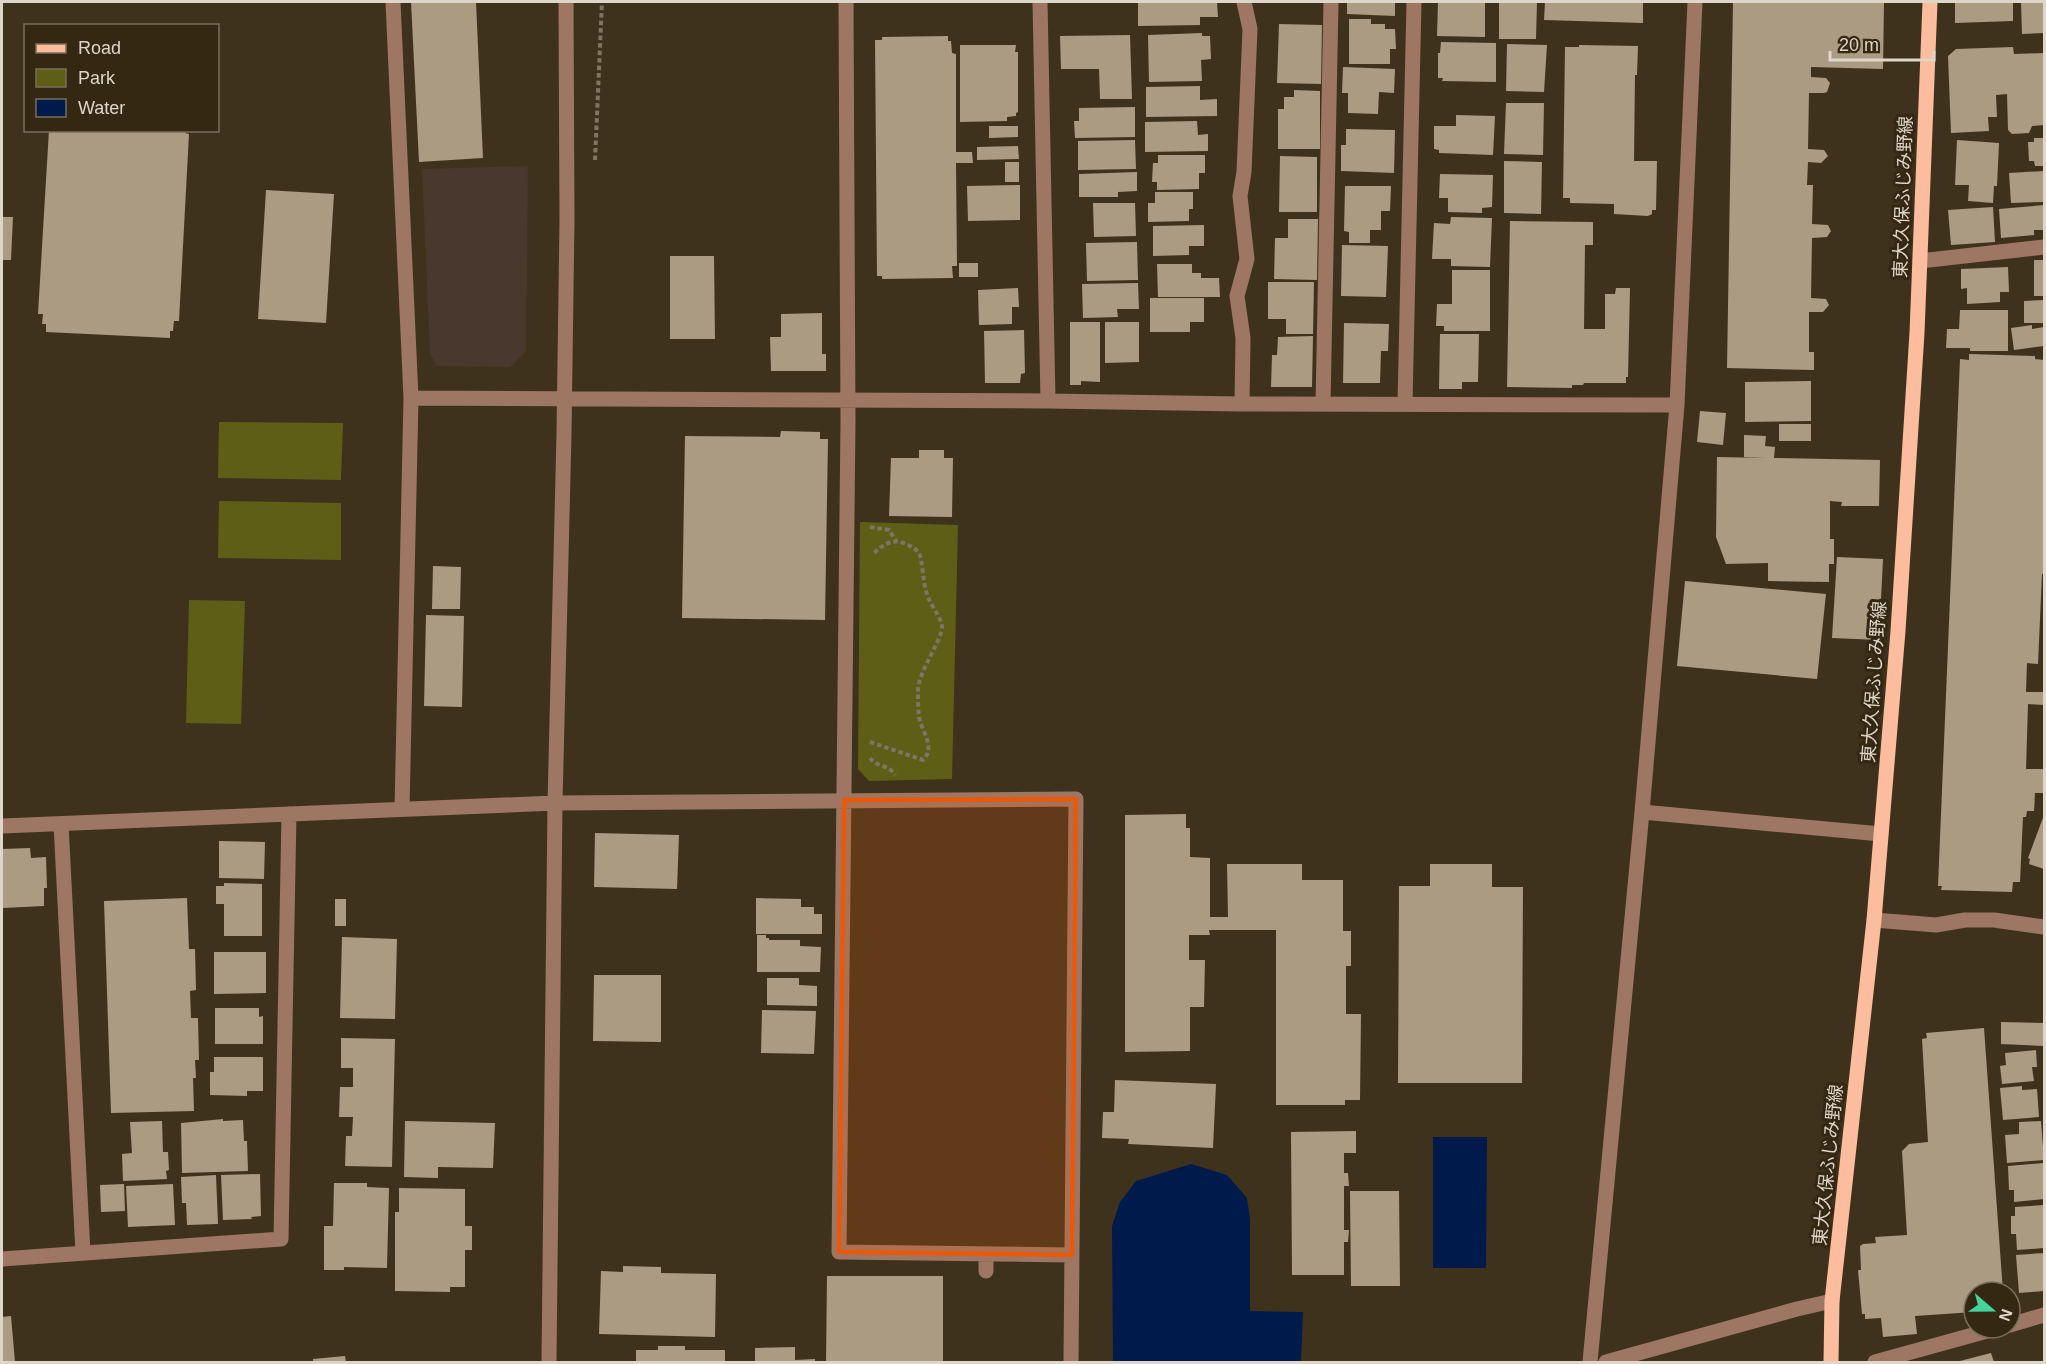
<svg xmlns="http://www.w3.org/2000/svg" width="2046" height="1364" viewBox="0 0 2046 1364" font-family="Helvetica,'Noto Sans JP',sans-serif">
<rect width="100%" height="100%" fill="#3f321d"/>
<path fill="#49382d" d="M528,166L526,351L510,367L437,366L430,354L422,169Z"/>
<path fill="#5e5e17" d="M219,422L343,423L341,480L218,478Z
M219,501L341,503V560L218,558Z
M860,522L958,525L952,779L869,781L858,769Z
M189,600L245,601L241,724L186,723Z"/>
<path fill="#001a4c" d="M1433,1137H1487L1486,1268H1433Z
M1191,1164L1227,1175L1247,1198L1250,1219V1311L1303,1312L1301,1362H1113L1112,1226L1120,1202L1136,1181Z"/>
<path fill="#ab9b83" d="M411,2H476L483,158L419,162Z
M1138,2H1217L1218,17H1200V25L1138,26Z
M1347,2H1395V16L1347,14Z
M1438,2H1485V37L1437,36Z
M1499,2H1537L1536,39H1499Z
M1545,2H1643V23L1544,20Z
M1733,2H1884L1883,69L1811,67V77L1826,78L1830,83L1827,92L1824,93H1809L1808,149L1824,150L1828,156L1821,163L1808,162L1807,185H1813L1812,224L1828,225L1831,231L1827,237L1812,238L1811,298L1826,299L1829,305L1823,312H1809V352H1814V370L1727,368Z
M1955,2H2013V21L1955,23Z
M2021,2H2044V33L2022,34Z
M1349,19H1371V24H1385V29H1395L1396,49H1390V64H1349Z
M1279,24L1322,25L1321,84L1277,83Z
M1202,33V36H1210L1211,59L1201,60L1202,81L1149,82L1148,35Z
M1130,35L1132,99H1100L1099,69H1061L1060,36Z
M948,36V41H951L952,53L956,54V152H972L973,163H956L957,266H952L953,278L882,279V276H877L875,40H882V37Z
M1441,42L1496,43V82L1442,81L1443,78H1438V53H1440Z
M1507,44L1547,45L1544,92L1506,91Z
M960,45H1016L1015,52H1018V112L1016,113V116L1007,117V121L960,122Z
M1579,45L1638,46L1637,75H1635L1634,161H1657L1656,210H1652V214L1648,216L1614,214V204L1570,203V198H1563L1565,47H1579Z
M2013,47L2014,54L2044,53V125L2032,126L2029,133L2012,134L2008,130L2007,94L1996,95L1997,117H1988L1989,131L1951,133L1948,56L1956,49Z
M1343,67L1395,69L1394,93L1379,92L1378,114L1348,113V93H1342Z
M1200,86V100L1217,99V116L1146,117V87Z
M1294,90L1320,91V149H1278V109H1284V97H1294Z
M1506,103H1544L1543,155L1504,154Z
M1135,107V137L1075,138L1074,121H1079V108Z
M1456,115L1495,116L1493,155L1439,153V150L1434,149V126H1456Z
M1197,121L1198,135L1208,134V151L1145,152V122Z
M989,126H1018V137L989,138Z
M1346,129L1395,130L1394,173L1341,171V145H1346Z
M49,130H185V133L189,134L179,321H174L173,331H170V338L46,332V324H42L43,314H38Z
M2034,138H2044V166H2035L2034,161H2029L2028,142H2034Z
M1135,140L1136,169L1078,170V141Z
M1957,140L1999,143L1997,186H1994L1993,203L1968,201L1969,185H1955Z
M1018,146L1019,159L977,160V147Z
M1158,155H1205V173H1199V189L1157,190V182H1152L1153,163H1158Z
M1280,156L1317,157V212H1279Z
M1504,161L1542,162L1541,214L1504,213Z
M1005,162H1019V182H1005Z
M2044,171V202L2011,203L2009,173Z
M1137,172V191L1118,192V197H1079V174Z
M1440,174L1493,175L1492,207L1482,208V213L1448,212V198H1439Z
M1020,185V220L968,221L967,186Z
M1345,186H1391L1390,211H1381V230H1370V243H1349V232L1344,231Z
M266,190L334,194L326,323L258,319Z
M1155,192H1193V209H1189V221L1148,222V203H1155Z
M1093,203H1135L1136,236L1094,237Z
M2044,205V230H2034V235L2001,238L1999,209Z
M1993,207L1995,242L1951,245L1948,210Z
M2,217H13L11,260H2Z
M1451,217L1492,218L1490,267L1451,266V259H1432L1434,223L1450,224Z
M1288,219H1318L1317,280L1274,279L1275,238H1288Z
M1510,221L1593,222V245H1585L1584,329H1605V294H1615L1616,288H1630L1628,377H1626V383H1584L1583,385H1572V388L1507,387Z
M1204,225V246H1189V255L1153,256V226Z
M1137,242L1138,280L1087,281L1086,243Z
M1342,245L1388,246L1386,297L1341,296Z
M670,256H714L715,339H670Z
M2034,260H2044V296H2034Z
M959,263H978V277H959Z
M1157,264H1192V273H1201V278H1219L1220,297H1158Z
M2008,267L2009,292H2000V302L1967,304V288L1961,289V269Z
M1452,270H1490V331H1444V326H1436L1437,304H1452Z
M1268,282H1314L1313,334H1286V319H1268Z
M1138,283L1139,309H1117L1118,317L1083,318L1082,284Z
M1018,288L1019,307H1012V324L979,325L978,290Z
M1150,298H1204V322H1190V332H1150Z
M2044,300V323H2024V301Z
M1960,310H2008V351H1970V348H1946L1947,329H1959Z
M822,313V354H826V371H771L770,337H781V314Z
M1070,322H1100V382L1081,381V385H1070Z
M1105,322H1139V362L1105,363Z
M1344,323L1389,324L1388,351H1381L1380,383H1343Z
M2032,325V329L2044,327V346L2014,350L2011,328Z
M1024,330L1025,373L1021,374L1020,383H985L984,331Z
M1440,334H1479L1478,382H1462V389H1439Z
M1313,336L1312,387H1271L1272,355H1277L1278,337Z
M1969,354L2035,356V359L2044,360V574H2042L2038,664L2027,663L2026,692H2044V705L2028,704L2026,769H2044V793H2035L2034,811H2027L2026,817H2023L2020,882H2013L2012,892L1941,890L1942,886H1938L1960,359L1969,360Z
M1811,381V421L1745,422V382Z
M1700,411L1726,413L1723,445L1697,442Z
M1779,424H1811V441H1779Z
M781,431L820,432V439H828L825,620L682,618L685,436L780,437Z
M1744,435L1766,436L1765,446L1775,447L1774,458L1880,460L1879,506H1841L1842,502L1830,501V539H1834V564H1829V582L1768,581V563L1726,564L1716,537L1717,457L1765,458L1744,457Z
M919,450H944V458H953L952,517L889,516L891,458H919Z
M1837,557L1883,559L1879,640L1832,638Z
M433,566L461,567L460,609H432Z
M1685,581L1826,594L1817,679L1677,666Z
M426,615L464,616L462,707L424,706Z
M1186,814V828H1190V857L1210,858V917H1228L1227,864H1302V880H1343V931H1351V966H1346V1014H1361L1360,1100H1345V1105H1276V930H1209L1210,935H1189V960H1205L1204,1007H1190V1051L1125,1052V815Z
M2044,815V869L2029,864L2030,859L2028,858Z
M595,833L679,835L677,889L594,887Z
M219,841L265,842L264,879L219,878Z
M30,848L31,858L46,857L47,888H44V906L2,908V849Z
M1430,864H1492V887H1523L1522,1083H1398L1399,886H1430Z
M224,883L262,884V936H224V904H216V886H224Z
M187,898L189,949H195L196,990L190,991L191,1018H198L199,1060H195L196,1078H193L194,1111L111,1113L104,901Z
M756,898L801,899V907H814V914H822V934H756Z
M335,899H346V926H335Z
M757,935H766V938H769V940H800V946L821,947L820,972H757Z
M342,937L397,939L395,1019L340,1018Z
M214,952H266V993L214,994Z
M594,975H661V1042L593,1041Z
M767,978H799V985L817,986V1006L767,1005Z
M215,1008H259V1017L263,1016V1044H215Z
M762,1010L816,1011L814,1054L761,1053Z
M2001,1022L2044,1023V1046L2001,1044Z
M1984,1028L2003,1292H1974V1312L1915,1316L1917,1334L1883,1337L1881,1318L1865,1319V1314H1862L1858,1270H1861L1860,1246L1863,1244L1876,1243L1875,1237L1907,1235L1902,1151L1909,1144L1928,1142L1922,1039L1927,1038L1926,1033Z
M341,1038L395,1039L392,1167L345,1166L346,1136H352L353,1117H339L340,1087H353V1068H341Z
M2036,1050L2037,1067H2032L2034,1081L2002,1084L2000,1066L2006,1065L2005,1053Z
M214,1057H263V1091H247V1096L210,1095V1072H214Z
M1115,1080L1216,1084L1213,1148L1128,1144L1129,1139L1102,1138L1103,1112H1114Z
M2022,1086V1090L2037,1089L2039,1117L2003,1120L2000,1088Z
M223,1119V1121L243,1120L244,1141H247L248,1171L182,1173L181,1123Z
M162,1121L163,1152H168L169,1170L166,1171L167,1179L123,1181L122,1154L132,1153L130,1122Z
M405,1121L495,1123L493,1168L438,1167V1178L404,1177Z
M2041,1121L2044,1160L2007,1163L2005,1135L2019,1134V1122Z
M1356,1131V1153H1344V1173H1348L1349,1186H1344V1230H1349L1348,1242H1344V1275H1292L1291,1132Z
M2043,1163L2044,1199L2014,1202V1190H2009L2008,1166Z
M260,1174L261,1216L251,1217L252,1219L223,1220L221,1175Z
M216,1175L218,1224L187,1225L186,1203H182L181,1177Z
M334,1183H367V1187L389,1188L387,1268L344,1267V1270H324V1226H333Z
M124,1184L125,1211L101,1212L100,1185Z
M173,1184L175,1225L128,1227L126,1186Z
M399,1188L465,1189V1226H472V1250H465V1287H450V1292L395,1291V1212H399Z
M1350,1191H1399L1400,1286H1351Z
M2044,1205V1248L2017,1250L2016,1234H2011V1216H2015V1207Z
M2044,1253V1291L2019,1293L2016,1255Z
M623,1266L661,1267V1273L716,1274L715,1337L599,1334L601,1271L623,1272Z
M827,1276H943V1362H826Z
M11,1316L15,1362H2V1317Z
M658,1346H685V1350H725V1362H636V1350H658Z
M795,1347V1360L815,1359V1362H755V1348Z
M1991,1353L1994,1362H1956Z
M345,1356L346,1362H313V1359Z"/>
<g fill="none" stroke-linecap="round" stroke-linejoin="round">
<path stroke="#7f7563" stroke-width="4" stroke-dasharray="4.5 3" stroke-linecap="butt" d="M595,160L602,2
M870,527L889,530L896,541
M870,742L923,760C936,747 922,732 919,717C918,709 918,699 918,690C919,670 943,639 942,626C940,615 931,606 928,597C922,582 924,567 919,552C900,538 890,537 872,555
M870,758C876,767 890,765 895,775"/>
<path stroke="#9e7764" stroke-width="15" d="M393,2L411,398L402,809
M846,2L848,421L839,1252L1072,1255
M1040,2L1048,401
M1920,261L2044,247
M411,398L1048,401L1242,404L1677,405
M1405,403L1414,2
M1242,404L1243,338L1237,296L1247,259L1240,196L1244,172L1250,29L1244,2
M1323,404L1331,2
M1642,812L1881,834
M61,824L83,1253
M2,826L555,803L1076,799L1071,1362
M1874,920L1936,925L1965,920H1994L2044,927
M2,1259L281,1239L289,814
M986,1271V1254
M2010,1325L2044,1315
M549,1362L555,803L564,434L567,220L566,2
M1590,1362L1642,812L1677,405L1695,2
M1606,1362L1797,1309L1832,1301
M1875,1362L1998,1328"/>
<path stroke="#fcbc9e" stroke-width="15" d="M1831,1362L1832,1301L1874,920L1898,631L1917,333L1930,2"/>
</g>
<path fill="#e8590c" fill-opacity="0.2" stroke="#e8590c" stroke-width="4.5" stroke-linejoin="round" d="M1076,799L1072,1255L839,1252L844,800Z"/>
<g text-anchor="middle" stroke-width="6" stroke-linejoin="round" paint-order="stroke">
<g font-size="18" fill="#ded6c9" stroke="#352813">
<text transform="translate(1903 197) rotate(-88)" y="6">東大久保ふじみ野線</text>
<text transform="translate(1874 682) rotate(-86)" y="6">東大久保ふじみ野線</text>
<text transform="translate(1828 1165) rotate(-84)" y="6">東大久保ふじみ野線</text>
</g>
</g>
<rect width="2046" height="1364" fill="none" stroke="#ded6c9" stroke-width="6"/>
<rect x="24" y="24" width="195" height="108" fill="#352813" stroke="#796e5c" stroke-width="1.5"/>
<rect x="36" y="44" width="30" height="9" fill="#fcbc9e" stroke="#796e5c" stroke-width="1.5"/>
<text x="78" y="54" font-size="18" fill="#ded6c9">Road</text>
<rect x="36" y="69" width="30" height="18" fill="#5e5e17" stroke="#796e5c" stroke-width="1.5"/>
<text x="78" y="84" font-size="18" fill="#ded6c9">Park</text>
<rect x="36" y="99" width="30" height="18" fill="#001a4c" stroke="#796e5c" stroke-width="1.5"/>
<text x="78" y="114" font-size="18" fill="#ded6c9">Water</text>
<g transform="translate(1992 1310) rotate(110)"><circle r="28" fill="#352813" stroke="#796e5c" stroke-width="1.5"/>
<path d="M0-4.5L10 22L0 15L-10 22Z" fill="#46d49e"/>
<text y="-9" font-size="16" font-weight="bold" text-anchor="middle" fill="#ded6c9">N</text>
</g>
<path d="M1830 51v9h104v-9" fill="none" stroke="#ded6c9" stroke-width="3"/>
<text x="1839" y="51" font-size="18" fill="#ded6c9" stroke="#352813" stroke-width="4.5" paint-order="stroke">20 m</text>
</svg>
